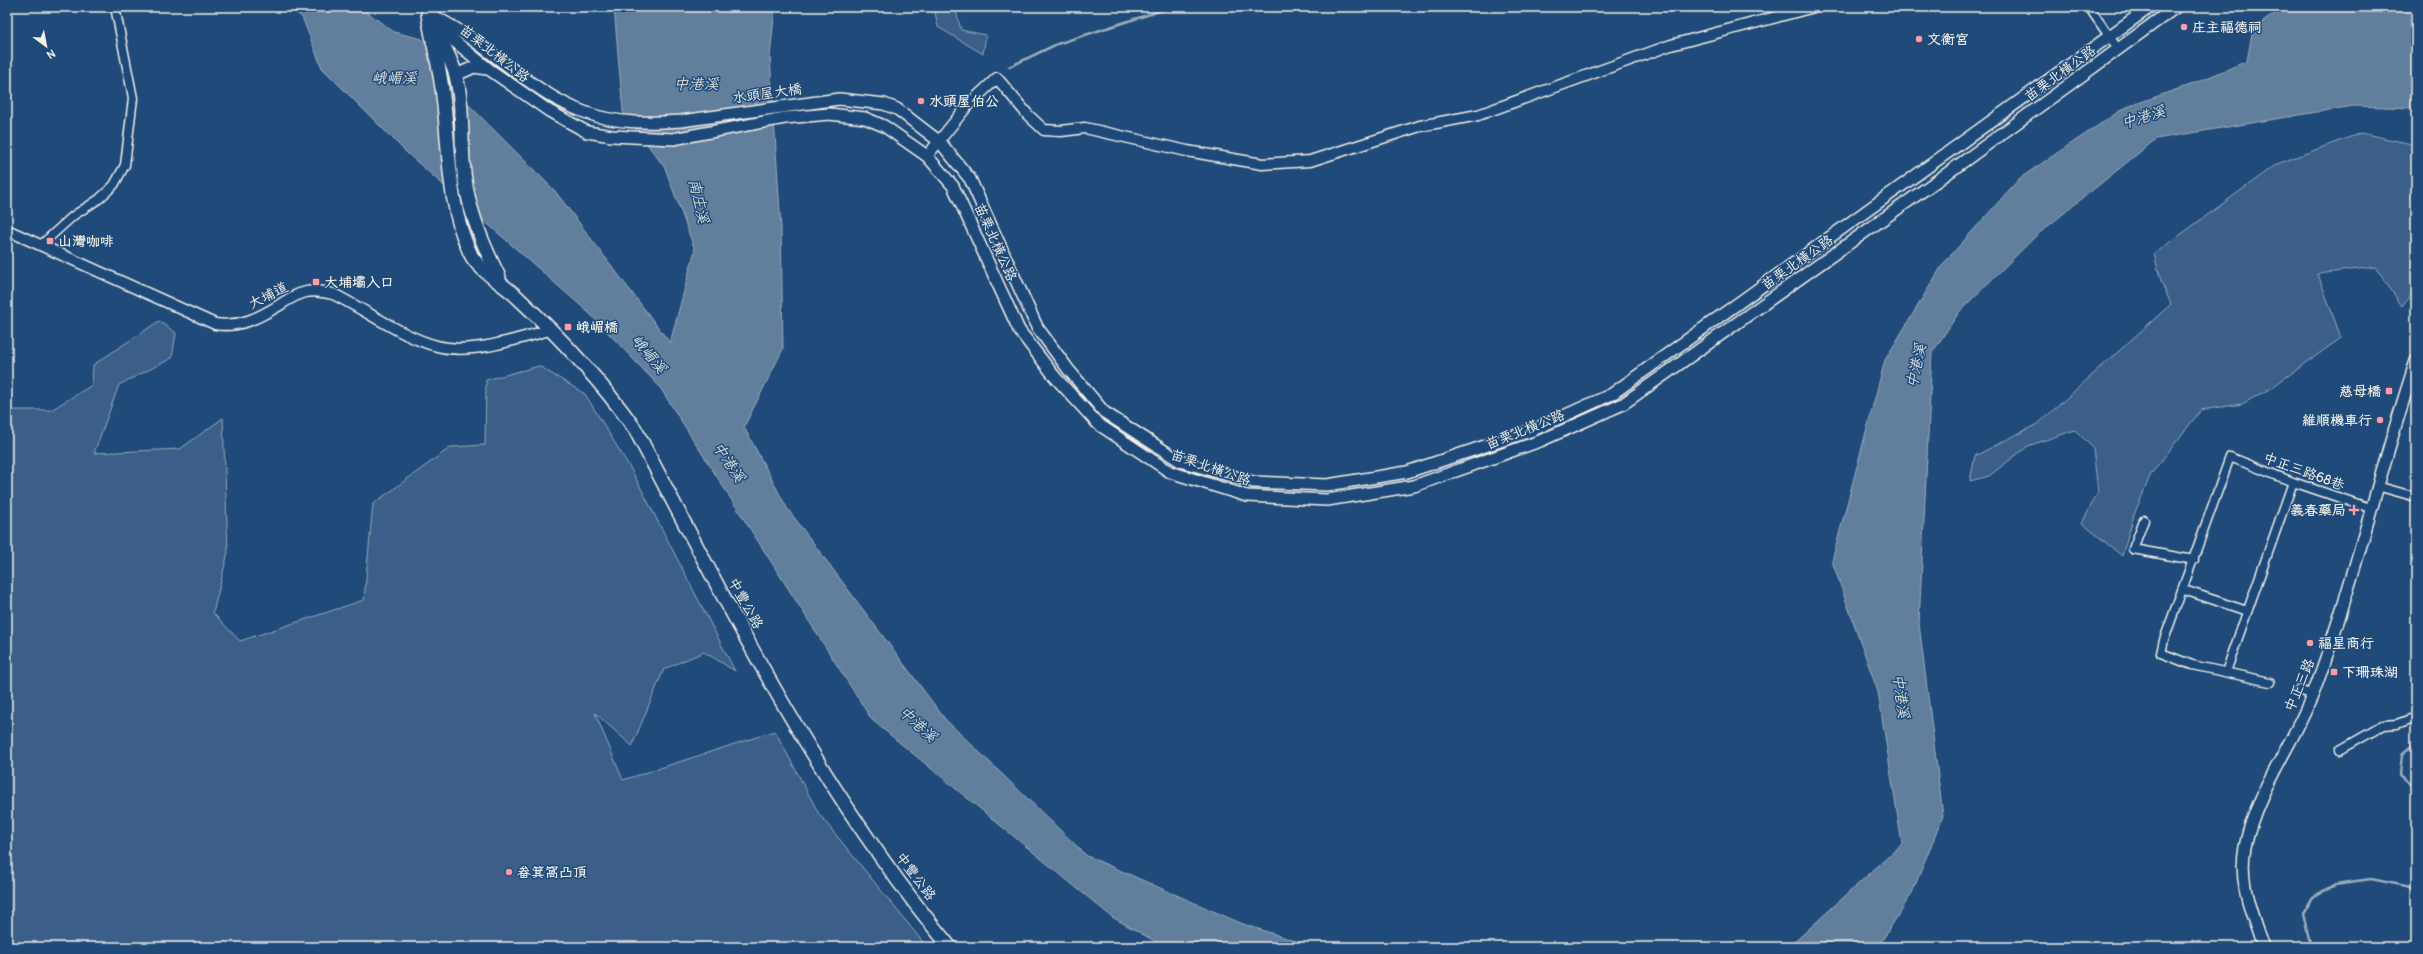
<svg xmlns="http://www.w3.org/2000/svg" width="2423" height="954" viewBox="0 0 2423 954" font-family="Pangolin,'LXGW WenKai TC',sans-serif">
<rect width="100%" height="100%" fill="#1f4a7a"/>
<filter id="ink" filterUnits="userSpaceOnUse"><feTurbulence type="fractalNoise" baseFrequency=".025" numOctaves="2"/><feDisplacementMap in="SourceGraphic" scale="8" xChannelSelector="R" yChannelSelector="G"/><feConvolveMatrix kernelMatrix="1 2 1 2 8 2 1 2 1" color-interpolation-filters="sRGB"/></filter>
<g filter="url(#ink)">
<path fill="#3a5f88" stroke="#97a8b8" d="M934,7H955L961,30L986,35L983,54L938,27Z
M2361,133L2416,145V289L2402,306L2375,267L2318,274L2341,338L2271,388L2242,404L2201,410L2151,474L2134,515L2122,556L2082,523L2098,492L2093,448L2075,430L2028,446L1989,476L1970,481L1975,456L2039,423L2171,304L2161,281L2154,254L2277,164Z
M159,321L176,333L172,358L119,385L94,453L180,449L223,418L228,552L213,613L240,641L364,600L373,504L451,447L485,445L486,380L539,366L585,394L632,471L735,671L704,652L664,669L632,746L595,713L623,780L775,731L819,814L927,947H7V410H51L92,385L93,365Z"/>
<path fill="#627e9d" stroke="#9cacbb" d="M288,7H360L394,32L422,39L464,100L555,191L670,343L695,250L665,168L623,112L614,7H775L770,56L781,228L783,349L744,427L787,508L945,719L1087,856L1243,924L1314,947H1165L1112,917L872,720L659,386L589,313L407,153L322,68L302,17Z
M2284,7H2416V108L2353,106L2156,139L2037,235L1960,311L1932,353L1919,624L1943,816L1912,893L1878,947H1789L1902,844L1878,692L1832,561L1885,360L1943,264L2020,178L2124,108L2195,83L2247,61L2253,29Z"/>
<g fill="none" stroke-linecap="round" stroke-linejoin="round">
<path stroke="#9cacbb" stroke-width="2.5" d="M1009,67L1057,44L1172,7
M2416,743L2402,755L2400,775L2416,788
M2311,947L2303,914L2313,897L2335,884L2371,879L2416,888"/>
<defs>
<path id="minor" d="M2089,7L2118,49
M42,244L73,216L99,199L114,185L125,165L133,98L115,7
M2407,388L2416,390
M2377,486L2416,497
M2144,520L2133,549L2194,560
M2184,590L2247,611
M2226,672L2293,482
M2270,682L2192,665L2161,653L2164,640L2230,457L2293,482L2370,508
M2300,690L2313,695
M2340,750L2384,725L2397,724L2416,717"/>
<path id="tertiary" d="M927,156L968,105L997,78L1028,115L1044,130L1061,131L1085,128L1187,151L1262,164L1310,161L1420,126L1478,115L1671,45L1814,7
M7,230L215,324C239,328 258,318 278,306C287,300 296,294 306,292C315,290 324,292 333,294C366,310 402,337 437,346C471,355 517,339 549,330"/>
<path id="secondary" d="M435,17C488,43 532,94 587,113C617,124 651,123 681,121L839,99L884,104L897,109L940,142L970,179L1037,327L1068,369L1104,412L1180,461L1253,482L1327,485L1407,472L1533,430L1612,394L2150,7
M433,19L453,40L490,70L549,111L587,132L612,136L673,139L785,118L829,114L865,118L884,126L927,156L953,186L1019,330L1055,377L1098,424L1170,472L1247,496L1327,500L1414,486L1540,441L1623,404L1945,175L2176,7
M456,75L474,67L487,69
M2263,947C2252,914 2238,883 2245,847C2256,790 2296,741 2316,686C2355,580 2380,468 2416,361"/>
<path id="primary" d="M428,14C431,35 437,56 440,76C451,135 444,200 471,255C478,269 504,285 516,296C559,336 601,381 635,429C729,607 820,792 950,947
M435,28C442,43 452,60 456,76C463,104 461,132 463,161C465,202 481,241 499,277"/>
</defs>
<use href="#minor" stroke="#f4f1e8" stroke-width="11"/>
<use href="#tertiary" stroke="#f4f1e8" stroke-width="13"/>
<use href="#secondary" stroke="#f4f1e8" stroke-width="14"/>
<use href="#primary" stroke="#f4f1e8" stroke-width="16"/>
<use href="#minor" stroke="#1f4a7a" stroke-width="8"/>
<use href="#tertiary" stroke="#1f4a7a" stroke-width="10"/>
<use href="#secondary" stroke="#1f4a7a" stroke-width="11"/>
<use href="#primary" stroke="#1f4a7a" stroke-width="13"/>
</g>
</g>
<g fill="#ff9aa2" stroke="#1f4a7a" stroke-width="1.5">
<circle cx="2184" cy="27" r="4"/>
<circle cx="1919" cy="39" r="4"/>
<circle cx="921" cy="101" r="4"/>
<rect x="46" y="237" width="8" height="8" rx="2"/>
<rect x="312" y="278" width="8" height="8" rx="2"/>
<rect x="564" y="323" width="8" height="8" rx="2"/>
<rect x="2385" y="387" width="8" height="8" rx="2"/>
<circle cx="2380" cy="420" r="4"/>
<path d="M2352 504h4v4h4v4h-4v4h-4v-4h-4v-4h4z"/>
<circle cx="2310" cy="643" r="4"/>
<rect x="2330" y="668" width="8" height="8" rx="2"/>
<circle cx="509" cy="872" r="4"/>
</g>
<g text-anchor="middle" stroke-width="3" stroke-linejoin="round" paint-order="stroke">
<g font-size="14" font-weight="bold" fill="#f4f1e8" stroke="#1f4a7a" text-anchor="start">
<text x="2192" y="32">庄主福德祠</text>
<text x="1927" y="44">文衡宮</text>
<text x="929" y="106">水頭屋伯公</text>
<text x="58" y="246">山灣咖啡</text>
<text x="324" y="287">大埔壩入口</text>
<text x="576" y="332">峨嵋橋</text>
<text x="2381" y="396" text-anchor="end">慈母橋</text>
<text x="2372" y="425" text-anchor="end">維順機車行</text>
<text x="2346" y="515" text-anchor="end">義春藥局</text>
<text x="2318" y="648">福星商行</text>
<text x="2342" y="677">下珊珠湖</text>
<text x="517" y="877">畚箕窩凸頂</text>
</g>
<g font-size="14" fill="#f4f1e8" stroke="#1f4a7a">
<text transform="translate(495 53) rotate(38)" y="5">苗栗北橫公路</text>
<text transform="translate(2060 73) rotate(-36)" y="5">苗栗北橫公路</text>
<text transform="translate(767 93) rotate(-8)" y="5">水頭屋大橋</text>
<text transform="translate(996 242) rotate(66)" y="5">苗栗北橫公路</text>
<text transform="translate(1797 262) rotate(-35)" y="5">苗栗北橫公路</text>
<text transform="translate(268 295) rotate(-27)" y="5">大埔道</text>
<text transform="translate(1525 429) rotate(-22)" y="5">苗栗北橫公路</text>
<text transform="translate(1211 467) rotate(19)" y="5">苗栗北橫公路</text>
<text transform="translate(2304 471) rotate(20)" y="5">中正三路68巷</text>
<text transform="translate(746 603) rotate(61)" y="5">中豐公路</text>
<text transform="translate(2299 685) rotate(-67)" y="5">中正三路</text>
<text transform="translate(916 876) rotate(53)" y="5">中豐公路</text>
</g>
<g font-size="15" font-style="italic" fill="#dee0dd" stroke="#1f4a7a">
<text x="394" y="83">峨嵋溪</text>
<text x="696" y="89">中港溪</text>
<text transform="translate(2143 117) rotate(-17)" y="5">中港溪</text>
<text transform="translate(699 201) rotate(77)" y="5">南庄溪</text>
<text transform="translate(649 354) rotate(50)" y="5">峨嵋溪</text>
<text transform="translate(1916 366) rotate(-78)" y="5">中港溪</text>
<text transform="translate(729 462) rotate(56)" y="5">中港溪</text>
<text transform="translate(1901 696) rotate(82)" y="5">中港溪</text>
<text transform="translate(918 724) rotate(42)" y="5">中港溪</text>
</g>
</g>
<rect width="2423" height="954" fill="none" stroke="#1f4a7a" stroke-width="24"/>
<rect x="12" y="12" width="2399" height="930" fill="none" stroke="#f4f1e8" stroke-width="1.5" filter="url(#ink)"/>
<g transform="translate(46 46) rotate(148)" stroke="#1f4a7a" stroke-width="3" paint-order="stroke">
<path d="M0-3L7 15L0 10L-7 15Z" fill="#f4f1e8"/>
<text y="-6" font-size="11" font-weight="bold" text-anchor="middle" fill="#f4f1e8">N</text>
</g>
</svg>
